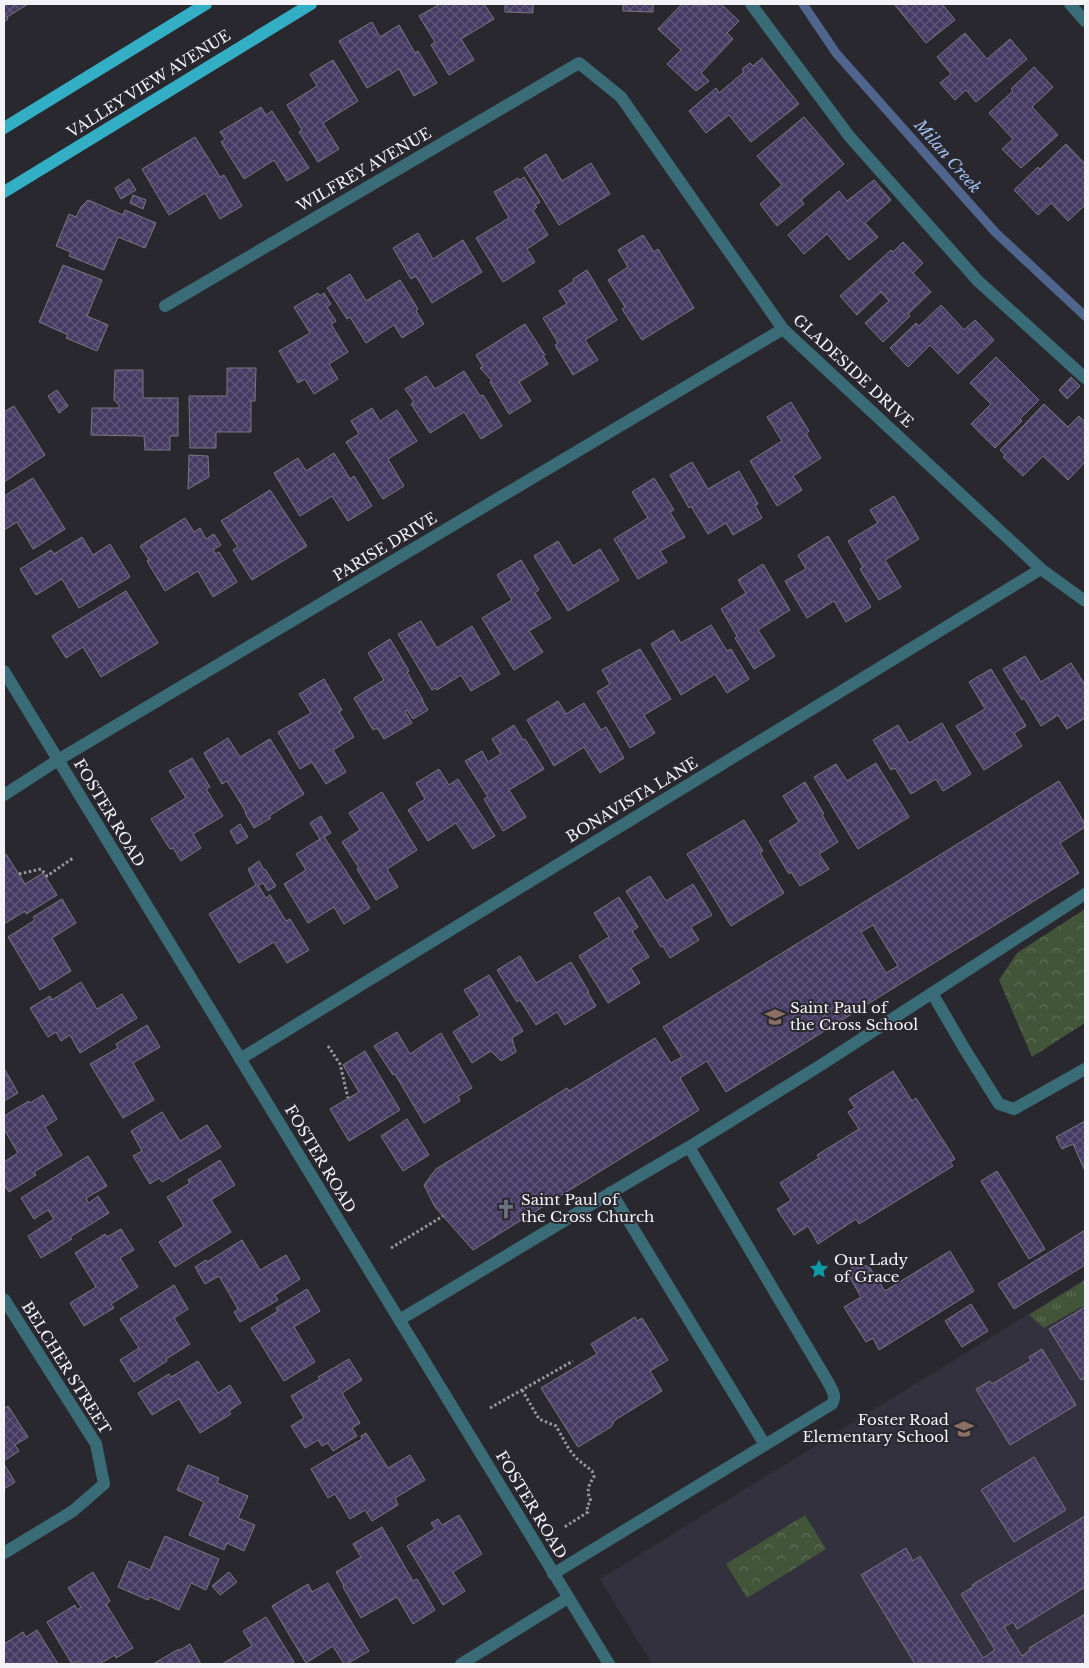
<svg xmlns="http://www.w3.org/2000/svg" width="1089" height="1668" viewBox="0 0 1089 1668" font-family="'Libre Baskerville',serif">
<defs>
<pattern id="grass-tufts" width="24" height="20" patternUnits="userSpaceOnUse" patternTransform="scale(1.25)"><rect width="24" height="20" fill="#435539"/><path d="M3 7l-1-3M5 7V3M7 7l1-3M15 17l-1-3M17 17v-4M19 17l1-3" fill="none" stroke="#5f6e56"/></pattern>
<pattern id="park-crowns" width="20" height="18" patternUnits="userSpaceOnUse" patternTransform="scale(1.25)"><rect width="20" height="18" fill="#435539"/><path d="M2 6a3 3 0 1 1 6 0M12 15a3 3 0 1 1 6 0" fill="none" stroke="#5f6e56"/></pattern>
<pattern id="building-cross-hatch" width="8" height="8" patternUnits="userSpaceOnUse" patternTransform="scale(1.25)"><rect width="8" height="8" fill="#453a62"/><path d="M0 0l8 8M0 8l8-8" fill="none" stroke="#605779"/></pattern>
</defs>
<rect width="100%" height="100%" fill="#2a282f"/>
<path fill="#33313e" d="M1085,1279V1664H652L600,1579Z"/>
<path fill="url(#grass-tufts)" d="M1085,1280V1305L1044,1328L1029,1315Z"/>
<path fill="url(#park-crowns)" d="M1085,909V1023L1032,1057L999,980L1017,953Z
M805,1515L826,1549L747,1598L726,1564Z"/>
<g fill="none" stroke-linecap="round" stroke-linejoin="round">
<path stroke="#50658d" stroke-width="9" d="M803,4L836,53L995,232L1085,316"/>
</g>
<path fill="url(#building-cross-hatch)" stroke="#78777f" fill-rule="evenodd" d="M4,4H28L7,17L8,19L4,22Z
M440,4H484L494,19L461,39L474,60L449,75L431,45L435,42L419,16Z
M505,4H533V13L505,12Z
M623,4H653V12L623,11Z
M682,4H697L700,7L703,4H721L739,21L727,33L733,39L701,73L709,81L696,91L667,64L681,50L658,29Z
M894,4H942L955,20L926,43Z
M372,22L380,37L399,25L415,53L418,51L437,83L414,96L399,69L367,88L339,41Z
M965,33L987,59L1010,39L1027,59L976,102L966,90L955,100L940,83L951,74L937,57Z
M762,58L799,104L751,142L729,115L706,133L689,111L716,88L719,93L744,72L742,69L750,63L753,66Z
M333,60L358,101L323,123L339,149L318,162L299,132L302,130L287,105L317,86L310,74Z
M1034,67L1053,87L1032,107L1058,135L1021,168L1002,149L1013,139L989,113L1013,91L1011,89Z
M261,107L266,115L272,111L309,168L287,181L274,160L244,179L221,142L225,139L220,132Z
M804,117L844,164L801,200L804,204L777,226L760,204L782,185L757,156Z
M195,137L220,177L224,175L242,206L220,219L205,193L169,215L142,169Z
M1066,144L1085,164V205L1068,221L1051,203L1038,215L1014,190L1038,167L1040,169Z
M546,154L562,181L591,163L610,194L559,225L524,168Z
M524,177L540,202L535,205L537,207L533,210L548,235L527,249L535,262L503,282L476,238L509,218L494,192L518,178L520,180Z
M129,179L136,190L121,199L115,188Z
M874,180L891,200L865,223L878,237L849,260L827,234L804,254L788,235L839,191L847,201Z
M133,195L146,200L143,209L130,203Z
M88,200L123,215L125,210L156,223L145,248L118,237L104,270L69,256L71,252L56,246L69,214L76,217L81,207Z
M418,233L433,259L463,240L482,272L432,303L416,276L411,279L393,248Z
M643,235L654,252L658,249L694,308L642,340L622,309L625,307L608,280L628,267L618,250Z
M903,242L923,263L913,273L931,292L908,314L910,316L883,342L865,323L889,301L881,292L857,315L840,296L891,250L893,252Z
M63,265L102,280L87,316L108,325L97,351L66,338L68,335L39,322Z
M587,270L617,320L585,340L598,360L573,375L555,345L558,343L543,318L567,304L559,291L574,281L573,279Z
M350,274L366,301L400,280L418,309L416,311L424,324L402,338L394,325L366,343L350,317L347,319L327,288Z
M318,293L320,296L324,293L331,304L327,307L336,321L331,324L348,352L329,364L338,379L314,394L305,379L298,383L279,351L310,333L294,307Z
M941,305L964,330L975,320L994,340L958,374L930,345L908,367L890,348L916,323L919,326Z
M525,324L545,355L543,356L548,364L519,382L531,401L509,414L490,382L492,381L480,368L483,367L476,355Z
M996,357L1039,400L1020,419L1022,421L995,448L971,424L991,404L970,383Z
M227,368H256L255,401H251V432H216V448H190L189,396H227Z
M115,370H143V398H178V436H170V450H145L144,436L91,435L92,408H119V405L114,400Z
M464,371L480,396L483,395L502,426L481,439L464,412L430,433L411,404L414,402L405,389L426,376L435,389Z
M1071,377L1080,386L1067,399L1059,390Z
M57,390L68,406L59,413L48,396Z
M791,402L809,431L806,434L821,458L793,476L802,490L777,506L750,461L782,441L767,417Z
M1044,404L1068,427L1079,416L1085,422V462L1068,480L1043,456L1023,476L1003,457L1005,455L1000,450Z
M14,406L45,455L4,482V412Z
M372,408L380,421L397,410L417,441L388,459L404,486L383,499L346,442L359,434L351,421Z
M334,453L350,479L354,476L372,506L348,521L332,496L300,516L274,473L298,458L306,471Z
M189,455L208,456L209,477L188,489Z
M692,462L708,489L739,471L758,504L755,505L762,518L733,535L726,523L708,534L691,506L689,508L670,475Z
M33,478L65,529L33,549L17,522L4,530V496Z
M654,478L674,510L670,512L685,537L660,551L667,562L638,579L614,539L648,518L632,492Z
M270,490L307,546L252,580L233,550L238,547L221,521Z
M894,496L919,539L885,560L901,587L879,600L860,569L863,567L848,541L878,523L870,510Z
M185,518L194,532L200,528L206,539L214,534L221,545L213,550L216,554L219,552L237,582L213,597L198,571L165,591L147,561L149,560L140,546Z
M828,536L871,607L846,622L834,601L807,618L785,581L806,569L798,555Z
M82,537L93,555L110,544L130,577L79,608L62,579L36,595L20,569L51,550L54,554Z
M558,541L573,566L600,549L619,580L568,611L534,556Z
M521,560L539,590L535,593L551,618L529,631L543,652L514,670L482,618L512,600L497,575Z
M763,564L790,610L758,630L775,656L754,669L735,638L737,636L721,609L746,593L738,580Z
M126,591L158,643L101,677L83,647L66,658L52,636Z
M421,621L437,648L472,626L500,674L471,691L461,675L437,690L436,688L432,690L398,634Z
M711,625L727,651L731,649L749,679L727,693L715,674L681,695L651,644L673,630L681,643Z
M390,639L409,671L407,672L423,700H422L428,710L413,719L407,710L405,711L412,723L384,739L377,728L373,730L354,698L384,680L368,653Z
M640,649L671,699L644,715L655,733L630,748L597,692L610,684L602,670Z
M1025,656L1041,682L1071,663L1085,685V718L1067,729L1058,715L1041,726L1024,698L1022,700L1003,669Z
M991,669L1026,726L1014,733L1022,746L984,770L956,726L985,709L969,682Z
M324,679L342,710L339,712L354,737L333,750L346,772L326,784L312,762L300,769L278,732L311,713L299,694Z
M558,701L566,714L584,703L601,730L606,727L624,758L600,773L584,747L554,766L527,720Z
M942,723L971,774L943,791L936,779L911,794L895,768L891,770L873,740L898,725L909,743Z
M514,725L523,740L525,739L544,769L509,790L526,817L503,831L484,799L488,797L465,761L482,751L488,762L501,754L492,739Z
M228,738L240,757L270,739L304,794L269,816L271,818L254,828L245,813L246,812L227,781L222,784L204,753Z
M192,758L210,787L206,789L223,816L193,834L201,848L181,861L173,848L170,849L151,819L186,798L169,771Z
M876,763L909,817L858,849L814,777L836,764L847,781Z
M439,769L449,785L458,779L495,836L473,849L456,823L428,841L408,810L425,799L416,783Z
M1059,781L1085,824V827L1060,843L1079,873L726,1092L707,1061L680,1078L699,1110L473,1250L435,1207L424,1185L436,1169L567,1088L569,1091L655,1038L671,1063L682,1057L663,1027ZM873,925L898,966L886,973L861,932Z
M805,782L824,814L822,815L838,842L819,854L829,869L800,886L791,872L789,874L769,841L799,822L783,796Z
M382,792L417,850L387,869L398,887L376,900L357,869L359,868L342,842L360,830L349,813Z
M321,816L331,833L324,837L370,908L344,924L334,907L308,923L284,884L306,870L296,854L320,839L310,823Z
M744,820L763,851L760,853L784,893L731,926L687,854Z
M240,824L248,837L237,844L230,831Z
M6,854L25,884L43,873L57,895L26,914L25,911L4,924V855Z
M259,861L264,870L265,869L276,886L268,891L263,883L258,885L266,898L270,895L286,921L290,919L309,950L287,963L274,942L239,963L209,914L256,885L248,869Z
M650,876L666,901L693,884L712,915L691,927L699,940L670,958L663,946L661,947L626,891Z
M619,897L638,927L632,931L649,957L631,968L640,983L608,1003L579,956L609,937L594,913Z
M62,899L76,923L52,938L71,971L40,990L8,937L35,920L33,917Z
M520,956L536,983L571,962L589,992L588,993L596,1006L565,1025L557,1012L536,1025L520,1000L517,1002L497,970Z
M489,975L523,1031L512,1038L516,1052L501,1061L491,1051L472,1063L453,1032L480,1015L464,990Z
M81,982L97,1009L122,994L137,1018L80,1053L70,1035L61,1041L56,1032L48,1037L30,1008L50,996L52,1000Z
M147,1025L160,1047L133,1063L154,1100L123,1118L90,1064L118,1048L116,1044Z
M397,1032L410,1054L441,1033L472,1088L458,1096L460,1101L424,1123L395,1074L393,1075L374,1046Z
M365,1051L400,1110L349,1141L330,1109L359,1092L343,1065Z
M4,1068L18,1093L4,1101Z
M893,1071L912,1101L916,1098L955,1159L950,1162L953,1166L859,1224L856,1219L818,1244L808,1226L794,1235L777,1209L791,1200L780,1183L819,1158L817,1155L859,1129L848,1112L855,1108L849,1099Z
M43,1095L57,1119L45,1127L62,1155L34,1172L36,1175L9,1192L4,1185V1162L18,1153L4,1129V1116L29,1101L30,1103Z
M162,1112L180,1141L207,1125L221,1147L162,1182L159,1178L150,1184L133,1156L142,1151L131,1131Z
M407,1119L429,1155L403,1171L381,1136Z
M1085,1121V1171L1073,1144L1062,1149L1056,1137Z
M88,1156L107,1186L86,1198L89,1203L98,1196L109,1213L70,1237L72,1239L41,1258L28,1236L54,1219L48,1210L34,1219L21,1198Z
M220,1160L235,1185L211,1200L231,1232L175,1267L159,1242L184,1226L167,1197L190,1183L188,1180Z
M997,1171L1045,1249L1029,1259L981,1181Z
M121,1229L134,1250L120,1258L138,1287L111,1304L114,1308L84,1326L70,1303L96,1287L75,1253L105,1234L107,1237Z
M1085,1230V1265L1014,1309L998,1284Z
M242,1240L260,1270L286,1255L300,1279L275,1295L278,1300L240,1322L234,1312L238,1309L219,1276L205,1284L195,1267L206,1260L207,1262Z
M950,1251L974,1291L879,1350L873,1338L866,1342L844,1307L861,1297L849,1276L850,1270L854,1265L859,1262L870,1268L885,1291Z
M174,1285L188,1309L174,1318L190,1344L166,1359L167,1361L134,1382L120,1360L139,1348L120,1319Z
M307,1289L320,1311L294,1327L315,1362L284,1381L251,1328L278,1311L276,1308Z
M971,1304L988,1331L962,1347L945,1321Z
M1085,1307V1378L1081,1380L1049,1329Z
M635,1317L637,1321L642,1318L668,1360L650,1371L662,1391L615,1420L611,1427L578,1447L541,1388L597,1354L591,1344Z
M1042,1349L1076,1405L1010,1445L976,1389L990,1381L992,1384L1031,1361L1029,1357Z
M349,1359L362,1380L342,1393L360,1423L352,1428L357,1436L333,1451L328,1443L322,1446L318,1440L305,1448L291,1426L304,1418L291,1396L320,1379L318,1377Z
M198,1361L218,1393L230,1385L241,1403L229,1411L231,1414L200,1433L179,1399L152,1415L138,1393L169,1374L171,1377Z
M8,1406L28,1437L15,1445L19,1451L4,1461V1408Z
M366,1433L388,1468L410,1455L425,1480L395,1498L398,1505L372,1521L365,1510L350,1519L335,1494L328,1498L311,1469L362,1439L361,1436Z
M1034,1457L1066,1510L1014,1542L981,1490Z
M4,1464L15,1482L4,1489Z
M188,1465L219,1478L217,1483L248,1496L238,1518L255,1525L244,1551L227,1543L224,1550L189,1535L204,1502L177,1490Z
M459,1515L482,1554L453,1572L465,1591L443,1605L407,1546L435,1529L431,1523L438,1519L442,1525Z
M1085,1516V1587L1017,1629L1013,1622L1004,1627L1022,1656L1030,1650L1029,1648L1085,1614V1664H915L861,1575L906,1548L913,1561L920,1556L983,1658L995,1650L961,1594L973,1587L972,1585Z
M382,1527L413,1581L417,1579L435,1610L413,1624L397,1597L361,1618L343,1587L344,1586L336,1572L361,1557L353,1544Z
M165,1536L219,1559L206,1590L191,1583L179,1610L150,1597L148,1600L118,1587L129,1561L150,1570Z
M93,1572L110,1601L106,1604L133,1648L116,1658L115,1655L99,1664H79L77,1661L72,1664L47,1622L75,1605L77,1610L81,1607L68,1588Z
M229,1572L237,1582L220,1595L212,1586Z
M328,1583L369,1651L347,1664H344L333,1646L306,1663L272,1606L308,1584L312,1592Z
M266,1617L294,1662L290,1664H222L252,1646L243,1631Z
M37,1630L58,1664H4V1644L23,1632L26,1637Z
M190,1644L201,1664H153L179,1649L180,1650Z"/>
<g fill="none" stroke-linecap="round" stroke-linejoin="round">
<path stroke="#98979c" stroke-width="3" stroke-dasharray="2.5 2.5" stroke-linecap="butt" d="M19,874L41,869L47,876L73,858
M328,1046L340,1064L348,1098
M391,1248L443,1216
M522,1390L539,1419L556,1426L569,1449L576,1458L592,1471L594,1477C588,1486 586,1491 591,1501L587,1506L588,1512L563,1528
M490,1408L573,1361"/>
<path stroke="#396c77" stroke-width="12" d="M751,4L849,136L978,281L1085,378
M1070,4L1085,21
M165,306L579,63L621,97L783,329L1041,569L1085,601
M4,671L609,1664
M4,795L58,760L783,329
M932,993L964,1048L999,1104L1014,1109L1085,1069
M240,1059L1041,569
M689,1147L821,1065L1085,894
M611,1192L765,1445
M4,1299L96,1444L104,1484L73,1511L4,1553
M399,1320C496,1263 591,1203 689,1147L828,1382C832,1390 837,1396 832,1404L553,1574
M461,1664L568,1598"/>
<path stroke="#32aec5" stroke-width="12" d="M4,128L206,4
M4,192L311,4"/>
</g>
<defs>
<symbol id="school-bare" viewBox="-9 -9 18 18"><path d="M0-5L7-2L0 1L-7-2ZM-4 1L0 2.5L4 1V4Q0 6-4 4Z" fill="#8d6e63" stroke="#2a282f" stroke-width="2.5" paint-order="stroke"/></symbol>
<symbol id="church-bare" viewBox="-9 -9 18 18"><path d="M-1.2-6h2.4v3.5h3.3v2.4h-3.3V6h-2.4V-.1h-3.3v-2.4h3.3Z" fill="#6b7280" stroke="#2a282f" stroke-width="2.5" paint-order="stroke"/></symbol>
<symbol id="sight-bare" viewBox="-9 -9 18 18"><path d="M0-6L1.8-2.2L6-1.7L2.9 1.2L3.7 5.4L0 3.3L-3.7 5.4L-2.9 1.2L-6-1.7L-1.8-2.2Z" fill="#0f9aa8" stroke="#2a282f" stroke-width="2.5" paint-order="stroke"/></symbol>
</defs>
<g fill-rule="evenodd">
<use href="#school-bare" x="761" y="1003" width="28" height="28"/>
<use href="#church-bare" x="492" y="1195" width="28" height="28"/>
<use href="#sight-bare" x="805" y="1255" width="28" height="28"/>
<use href="#school-bare" x="950" y="1415" width="28" height="28"/>
</g>
<g text-anchor="middle" stroke-width="4" stroke-linejoin="round" paint-order="stroke">
<g font-size="15" fill="#f3f2f7" stroke="#2a282f">
<text transform="translate(149 84) rotate(-32)" y="5">VALLEY VIEW AVENUE</text>
<text transform="translate(364 170) rotate(-30)" y="5">WILFREY AVENUE</text>
<text transform="translate(853 371) rotate(43)" y="5">GLADESIDE DRIVE</text>
<text transform="translate(385 547) rotate(-31)" y="5">PARISE DRIVE</text>
<text transform="translate(632 800) rotate(-31)" y="5">BONAVISTA LANE</text>
<text transform="translate(109 813) rotate(59)" y="5">FOSTER ROAD</text>
<text transform="translate(320 1159) rotate(59)" y="5">FOSTER ROAD</text>
<text transform="translate(66 1368) rotate(58)" y="5">BELCHER STREET</text>
<text transform="translate(531 1505) rotate(59)" y="5">FOSTER ROAD</text>
</g>
<g font-size="15" fill="#f3f2f7" stroke="#2a282f" text-anchor="start">
<text x="790" y="1013">Saint Paul of<tspan x="790" dy="17">the Cross School</tspan></text>
<text x="521" y="1205">Saint Paul of<tspan x="521" dy="17">the Cross Church</tspan></text>
<text x="834" y="1265">Our Lady<tspan x="834" dy="17">of Grace</tspan></text>
<text x="949" y="1425" text-anchor="end">Foster Road<tspan x="949" dy="17">Elementary School</tspan></text>
</g>
<g font-size="16" font-style="italic" fill="#a4c1f4" stroke="#2a282f">
<text transform="translate(948 156) rotate(49)" y="6">Milan Creek</text>
</g>
</g>
<rect width="1089" height="1668" fill="none" stroke="#f3f2f7" stroke-width="10"/>
</svg>
